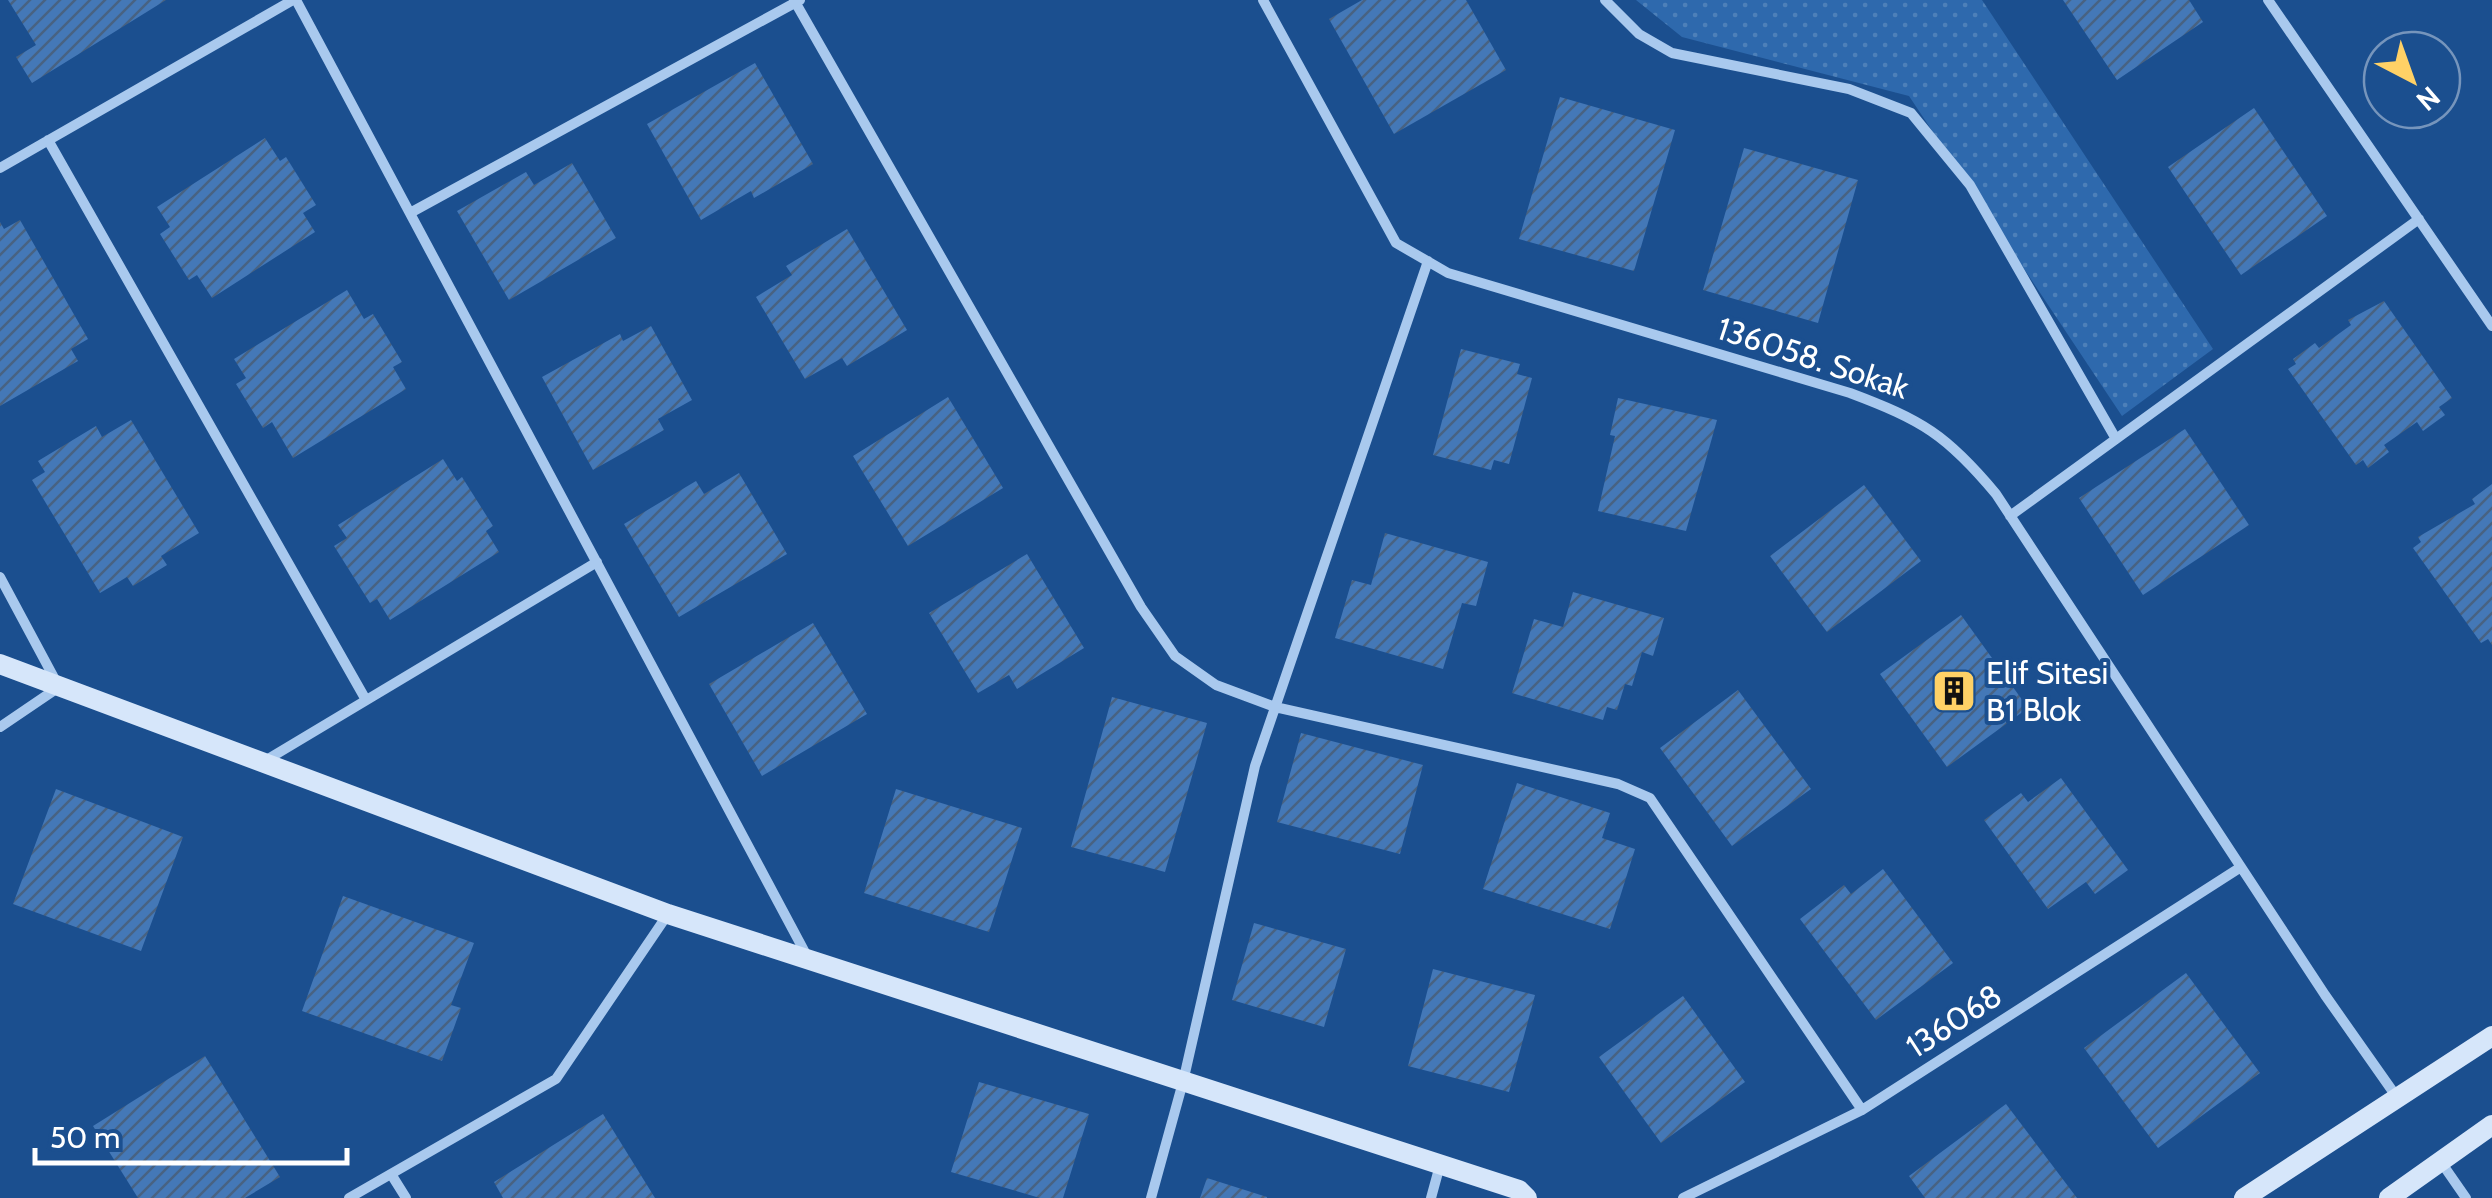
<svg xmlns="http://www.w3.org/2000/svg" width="2492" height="1198" viewBox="0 0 2492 1198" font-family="Cabin,sans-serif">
<defs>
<pattern id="park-dots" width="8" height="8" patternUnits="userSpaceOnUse" patternTransform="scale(2.5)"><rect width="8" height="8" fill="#2e69ad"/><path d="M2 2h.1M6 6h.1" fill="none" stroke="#4d80b9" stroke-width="1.8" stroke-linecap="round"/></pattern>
<pattern id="building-hatch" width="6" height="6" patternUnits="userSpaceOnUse" patternTransform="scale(2.5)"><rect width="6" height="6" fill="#4478b7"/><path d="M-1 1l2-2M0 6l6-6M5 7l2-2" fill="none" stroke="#486282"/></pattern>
</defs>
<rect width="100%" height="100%" fill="#1b4f8f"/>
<path fill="url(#park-dots)" d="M1636,0H1982L2213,349L2122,416L1909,96L1682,37Z"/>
<path fill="url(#building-hatch)" d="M8,0H166L32,83L16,57L36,45Z
M1362,0H1466L1506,70L1394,134L1329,19Z
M2063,0H2189L2203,22L2117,80Z
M755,63L813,164L754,198L751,191L701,220L647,124Z
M1560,97L1675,130L1634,271L1519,239Z
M2254,108L2327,216L2241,275L2168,167Z
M265,138L280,161L286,157L316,205L303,213L315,232L212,298L197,275L189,280L160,234L170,227L157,207Z
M1744,148L1858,180L1818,323L1703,290Z
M572,163L616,238L509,300L457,211L526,172L534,185Z
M20,220L88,339L71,349L78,361L0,406V222L4,229Z
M847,229L907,330L847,366L842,358L805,379L756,297L792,275L786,266Z
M347,290L364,319L373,314L402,362L393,367L406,389L293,458L272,422L263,428L236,384L246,378L234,359Z
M2384,301L2452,398L2439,407L2445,415L2423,431L2417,422L2384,445L2389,452L2368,468L2363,460L2356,465L2288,369L2296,364L2293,359L2315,343L2319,348L2351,325L2348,320Z
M651,326L692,400L658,419L664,430L593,470L542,377L620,334L623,341Z
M1461,349L1520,364L1517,374L1532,378L1509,464L1494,460L1491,470L1433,455Z
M948,397L1003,488L908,546L853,456Z
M1618,398L1717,420L1686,531L1598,511L1615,436L1610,435Z
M131,420L199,533L161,556L167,565L133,586L127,577L100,593L32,480L45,472L38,461L96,426L102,437Z
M2185,429L2249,525L2143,595L2079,498Z
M443,459L457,481L462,477L493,526L486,531L499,552L390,620L377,599L370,603L334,546L347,538L338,525Z
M739,473L787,554L679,617L624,524L696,481L704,494Z
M2492,484V645L2488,639L2481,643L2413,548L2421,542L2418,537L2475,504L2472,499Z
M1864,485L1921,561L1827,632L1770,556Z
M1385,533L1488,562L1476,606L1462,603L1443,669L1335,638L1352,580L1371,585Z
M1027,554L1084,648L1017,689L1009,675L978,693L929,613Z
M1573,592L1664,618L1653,656L1642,652L1632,686L1625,684L1617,710L1607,707L1603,720L1512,693L1534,619L1563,627Z
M1961,615L2028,708L1947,767L1880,674Z
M813,623L867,714L762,776L709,684Z
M1738,690L1811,789L1732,846L1660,748Z
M1112,697L1207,723L1165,872L1071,847Z
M1301,733L1423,765L1400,854L1277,822Z
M2061,778L2128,870L2095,894L2086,882L2048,909L1984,820L2021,793L2028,802Z
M1517,783L1610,813L1602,838L1635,849L1610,929L1483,889Z
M56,789L183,837L141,951L13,904Z
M896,789L1022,828L989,932L864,893Z
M1883,869L1953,963L1876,1020L1800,919L1844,885L1851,894Z
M343,896L474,943L451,1005L461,1008L442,1061L302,1011Z
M1254,923L1346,949L1324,1027L1232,1000Z
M1433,969L1535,995L1509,1092L1408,1066Z
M2186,973L2260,1073L2158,1148L2084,1048Z
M1683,996L1745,1082L1661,1143L1599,1057Z
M205,1056L280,1177L245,1198H138L93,1126Z
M979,1082L1089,1114L1063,1198H1040L951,1172Z
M2006,1104L2077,1198H1925L1909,1176Z
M603,1114L655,1198H503L494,1182Z
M1207,1178L1267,1197V1198H1200Z"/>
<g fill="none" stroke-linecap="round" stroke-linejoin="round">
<path stroke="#a9c9ee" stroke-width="10" d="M296,0L808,958
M794,0L1141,607L1175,656L1216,685L1275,707L1618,784L1650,798L1862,1110
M1263,0L1396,243L1448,273L1850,393C1922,420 1947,435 1996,494L2325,995L2396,1096
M1605,0L1639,34L1672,53L1849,89L1911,113L1970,185L2116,439
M2268,0L2492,326
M48,140L366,700
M0,168L293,0
M410,213L800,0
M2010,516L2419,219
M0,577L59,687L0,727
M263,762L597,562
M2441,1162L2466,1198
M391,1174L406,1198
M349,1198L556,1079L668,914
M1151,1198L1183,1082L1255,766L1428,261
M1431,1198L1440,1165
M1683,1198L1862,1110L2241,867"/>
<path stroke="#d6e6fa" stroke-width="20" d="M0,664L668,914L1519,1190L1527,1198
M2244,1198L2492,1036
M2389,1198L2492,1125"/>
</g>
<defs>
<symbol id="building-square" viewBox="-11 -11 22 22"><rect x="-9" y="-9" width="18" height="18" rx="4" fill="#ffd166" stroke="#1b4f8f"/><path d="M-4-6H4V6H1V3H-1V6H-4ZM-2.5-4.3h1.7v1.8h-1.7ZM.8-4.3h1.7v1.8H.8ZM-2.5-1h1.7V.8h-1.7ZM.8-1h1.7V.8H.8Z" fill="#111"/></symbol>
</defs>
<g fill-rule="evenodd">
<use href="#building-square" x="1929" y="666" width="50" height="50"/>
</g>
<g text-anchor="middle" stroke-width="8" stroke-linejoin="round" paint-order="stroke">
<g font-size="32" fill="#fff" stroke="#1b4f8f">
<text transform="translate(1813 358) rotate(18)" y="11">136058. Sokak</text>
<text transform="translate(1954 1021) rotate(-33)" y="11">136068</text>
</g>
<g font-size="32" fill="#fff" stroke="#1b4f8f" text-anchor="start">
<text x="1986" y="684">Elif Sitesi<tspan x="1986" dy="37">B1 Blok</tspan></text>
</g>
</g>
<g transform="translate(2412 80) rotate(139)"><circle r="48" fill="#1b4f8f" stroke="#7695bc" stroke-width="2.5"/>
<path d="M0-8L18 38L0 25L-18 38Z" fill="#ffd166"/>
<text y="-15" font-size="28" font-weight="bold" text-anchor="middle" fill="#ffffff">N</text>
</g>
<path d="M35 1148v15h312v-15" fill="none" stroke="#ffffff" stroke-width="5"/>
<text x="50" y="1148" font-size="30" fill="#ffffff" stroke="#1b4f8f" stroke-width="8" paint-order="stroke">50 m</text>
</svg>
